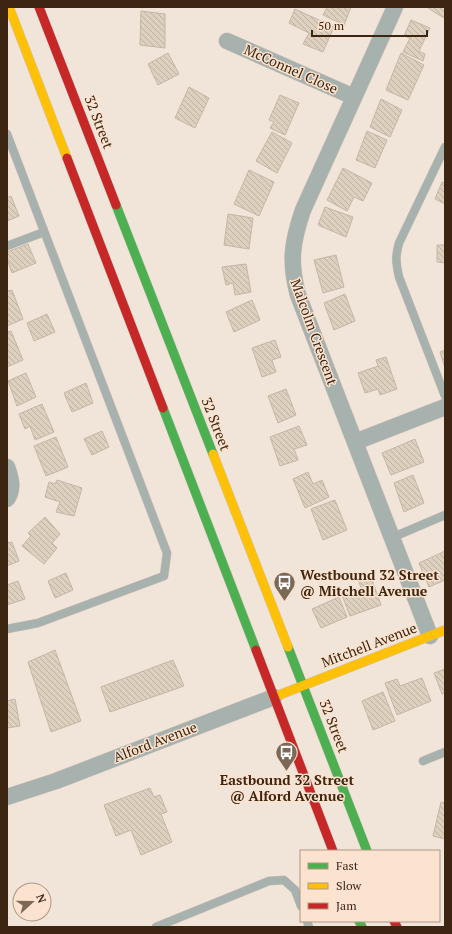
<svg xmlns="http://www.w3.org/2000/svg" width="452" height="934" viewBox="0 0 452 934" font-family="'PT Serif',serif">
<defs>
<pattern id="building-back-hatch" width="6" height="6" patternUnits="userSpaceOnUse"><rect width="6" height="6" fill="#ddd0be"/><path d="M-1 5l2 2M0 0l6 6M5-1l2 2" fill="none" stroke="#bfb2a2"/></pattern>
</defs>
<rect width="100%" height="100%" fill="#f1e4d9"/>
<path fill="url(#building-back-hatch)" stroke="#c4b7a6" d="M327,7H351L344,25L323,15Z
M428,7H445L444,18L428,8Z
M295,9L334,27L323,52L303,44L309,33L289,23Z
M141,11L165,14V48L140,45Z
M411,20L430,28L419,51L425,54L423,61L403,52L410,38L404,36Z
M168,53L179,74L158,85L148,64Z
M401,53L424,65L408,100L386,90Z
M189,87L209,98L195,128L175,118Z
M280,95L299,103L285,135L270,128L274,122L269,120Z
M381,99L402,110L390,137L370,127Z
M367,131L387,140L375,168L356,160Z
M272,132L292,143L277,173L256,161Z
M343,168L372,183L363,201L354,197L347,211L327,200Z
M249,170L274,182L259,216L234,204Z
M442,182L445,183V204L435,199Z
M11,196L19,216L7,221V198Z
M325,207L353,217L346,237L318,225Z
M228,214L253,218L249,249L224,245Z
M28,244L36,263L12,273L7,259V252Z
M437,245H445V263L437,262Z
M336,255L344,287L323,293L314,260Z
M246,264L251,292L235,295L233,283L226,285L222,267Z
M12,290L23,319L7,326V291Z
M345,294L355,321L334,330L324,303Z
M252,300L260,320L234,332L226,312Z
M47,314L55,332L34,341L27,323Z
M11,331L23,360L7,367V332Z
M275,340L281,357L272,360L276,372L262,377L252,348Z
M445,350V368L440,352Z
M386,357L397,389L380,395L378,389L365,393L358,373L378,366L376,360Z
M26,373L36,397L17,406L8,381Z
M86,383L93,403L72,412L64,393Z
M286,389L296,415L278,423L268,396Z
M42,404L54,432L35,440L30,426L25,429L19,414Z
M299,426L307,445L294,449L298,460L280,466L270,437Z
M102,431L109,447L92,455L84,439Z
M56,437L68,467L46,476L34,446Z
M415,439L424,462L391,475L382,453Z
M308,472L313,484L322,480L329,497L305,508L293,479Z
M413,475L424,503L404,512L394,483Z
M57,480L82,488L74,516L56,512L60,502L45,497L49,482L55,484Z
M335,500L347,530L323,540L311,509Z
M45,517L60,534L52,543L57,548L44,564L22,546L31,536L28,533Z
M12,542L19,561L7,566V543Z
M445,551V580L429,587L419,563Z
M66,573L73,590L55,598L48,581Z
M370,574L381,605L350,616L342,595L361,588L358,579Z
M18,581L25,599L7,605V585Z
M339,597L347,617L321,628L312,609Z
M55,650L81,721L51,732L28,662Z
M173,660L184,686L110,712L101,687Z
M445,669V693L442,694L434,673Z
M422,678L431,701L397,715L385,683L397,679L400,686Z
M383,692L395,721L373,730L362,701Z
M15,699L20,726L7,728V701Z
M150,788L154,797L160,795L167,812L161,814L172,842L141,855L131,830L116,836L104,805Z
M441,802L445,803V839L433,836Z"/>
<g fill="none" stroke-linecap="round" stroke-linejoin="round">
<defs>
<path id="lane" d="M7,134L167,553L164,576L38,623L7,629
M445,147L399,243C395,257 396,263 399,277L445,396
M7,246L44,232
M391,538L445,515
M423,761L445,752
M307,921L309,927
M156,927L269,881L284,880L295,890L301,906"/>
<path id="street" d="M395,7L303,210C292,242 289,262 298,295L430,636
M227,41L354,97
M355,442L445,407
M7,467C11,478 14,489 7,499
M7,797L56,781L274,697"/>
<path id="fast" d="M116,205L213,454
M163,408L256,650
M288,647L367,851
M359,921L362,927"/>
<path id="slow" d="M9,7L67,158
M213,454L288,647
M274,697L445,630"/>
<path id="jam" d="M39,7L116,205
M67,158L163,408
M256,650L333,851
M394,921L397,927"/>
</defs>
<use href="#lane" stroke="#cfc2b7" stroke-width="9"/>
<use href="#street" stroke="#cfc2b7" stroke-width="17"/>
<use href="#fast" stroke="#cfc2b7" stroke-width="10"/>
<use href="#slow" stroke="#cfc2b7" stroke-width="10"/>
<use href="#jam" stroke="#cfc2b7" stroke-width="10"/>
<use href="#lane" stroke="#a7b1ad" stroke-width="8"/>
<use href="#street" stroke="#a7b1ad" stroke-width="16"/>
<use href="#fast" stroke="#4caf50" stroke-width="9"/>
<use href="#slow" stroke="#ffc107" stroke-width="9"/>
<use href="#jam" stroke="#c62828" stroke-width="9"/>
</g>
<defs>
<symbol id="bus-pin" viewBox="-11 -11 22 30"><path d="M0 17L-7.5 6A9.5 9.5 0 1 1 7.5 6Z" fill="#7b6857" stroke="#fbe3cf"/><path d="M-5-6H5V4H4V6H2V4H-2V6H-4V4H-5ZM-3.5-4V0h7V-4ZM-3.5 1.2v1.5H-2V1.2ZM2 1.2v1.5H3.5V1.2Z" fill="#fff"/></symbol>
</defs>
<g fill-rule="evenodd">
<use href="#bus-pin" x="272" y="570" width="25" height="34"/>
<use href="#bus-pin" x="274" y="740" width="25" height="34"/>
</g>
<g text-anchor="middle" stroke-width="3" stroke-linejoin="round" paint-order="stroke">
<g font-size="14" fill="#3c2611" stroke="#fbe3cf">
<text transform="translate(291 69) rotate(24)" y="5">McConnel Close</text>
<text transform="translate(99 122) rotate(69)" y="5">32 Street</text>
<text transform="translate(314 332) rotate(70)" y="5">Malcolm Crescent</text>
<text transform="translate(216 424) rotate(69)" y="5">32 Street</text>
<text transform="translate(369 645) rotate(-21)" y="5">Mitchell Avenue</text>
<text transform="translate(334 726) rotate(69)" y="5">32 Street</text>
<text transform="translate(155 742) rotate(-21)" y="5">Alford Avenue</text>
</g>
<g font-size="14" font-weight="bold" fill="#3c2611" stroke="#fbe3cf" text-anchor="start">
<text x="300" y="580">Westbound 32 Street<tspan x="300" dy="16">@ Mitchell Avenue</tspan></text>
<text x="287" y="785" text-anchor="middle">Eastbound 32 Street<tspan x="287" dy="16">@ Alford Avenue</tspan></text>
</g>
</g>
<rect width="452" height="934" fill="none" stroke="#3c2611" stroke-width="16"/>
<rect x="300" y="850" width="140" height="72" fill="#fbe3cf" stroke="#af9783"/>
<rect x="308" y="863" width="20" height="6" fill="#4caf50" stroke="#af9783"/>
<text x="336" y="870" font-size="12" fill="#3c2611">Fast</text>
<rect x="308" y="883" width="20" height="6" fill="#ffc107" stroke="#af9783"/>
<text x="336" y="890" font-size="12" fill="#3c2611">Slow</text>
<rect x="308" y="903" width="20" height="6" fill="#c62828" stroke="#af9783"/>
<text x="336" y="910" font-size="12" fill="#3c2611">Jam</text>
<g transform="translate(32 902) rotate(69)"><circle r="19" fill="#fbe3cf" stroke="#af9783"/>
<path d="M0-3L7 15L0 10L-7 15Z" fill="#7b6857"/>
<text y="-6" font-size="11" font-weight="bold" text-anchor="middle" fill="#3c2611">N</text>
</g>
<path d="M312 30v6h115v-6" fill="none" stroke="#3c2611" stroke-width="2"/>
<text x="318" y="30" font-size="12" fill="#3c2611" stroke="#fbe3cf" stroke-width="3" paint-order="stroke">50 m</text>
</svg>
